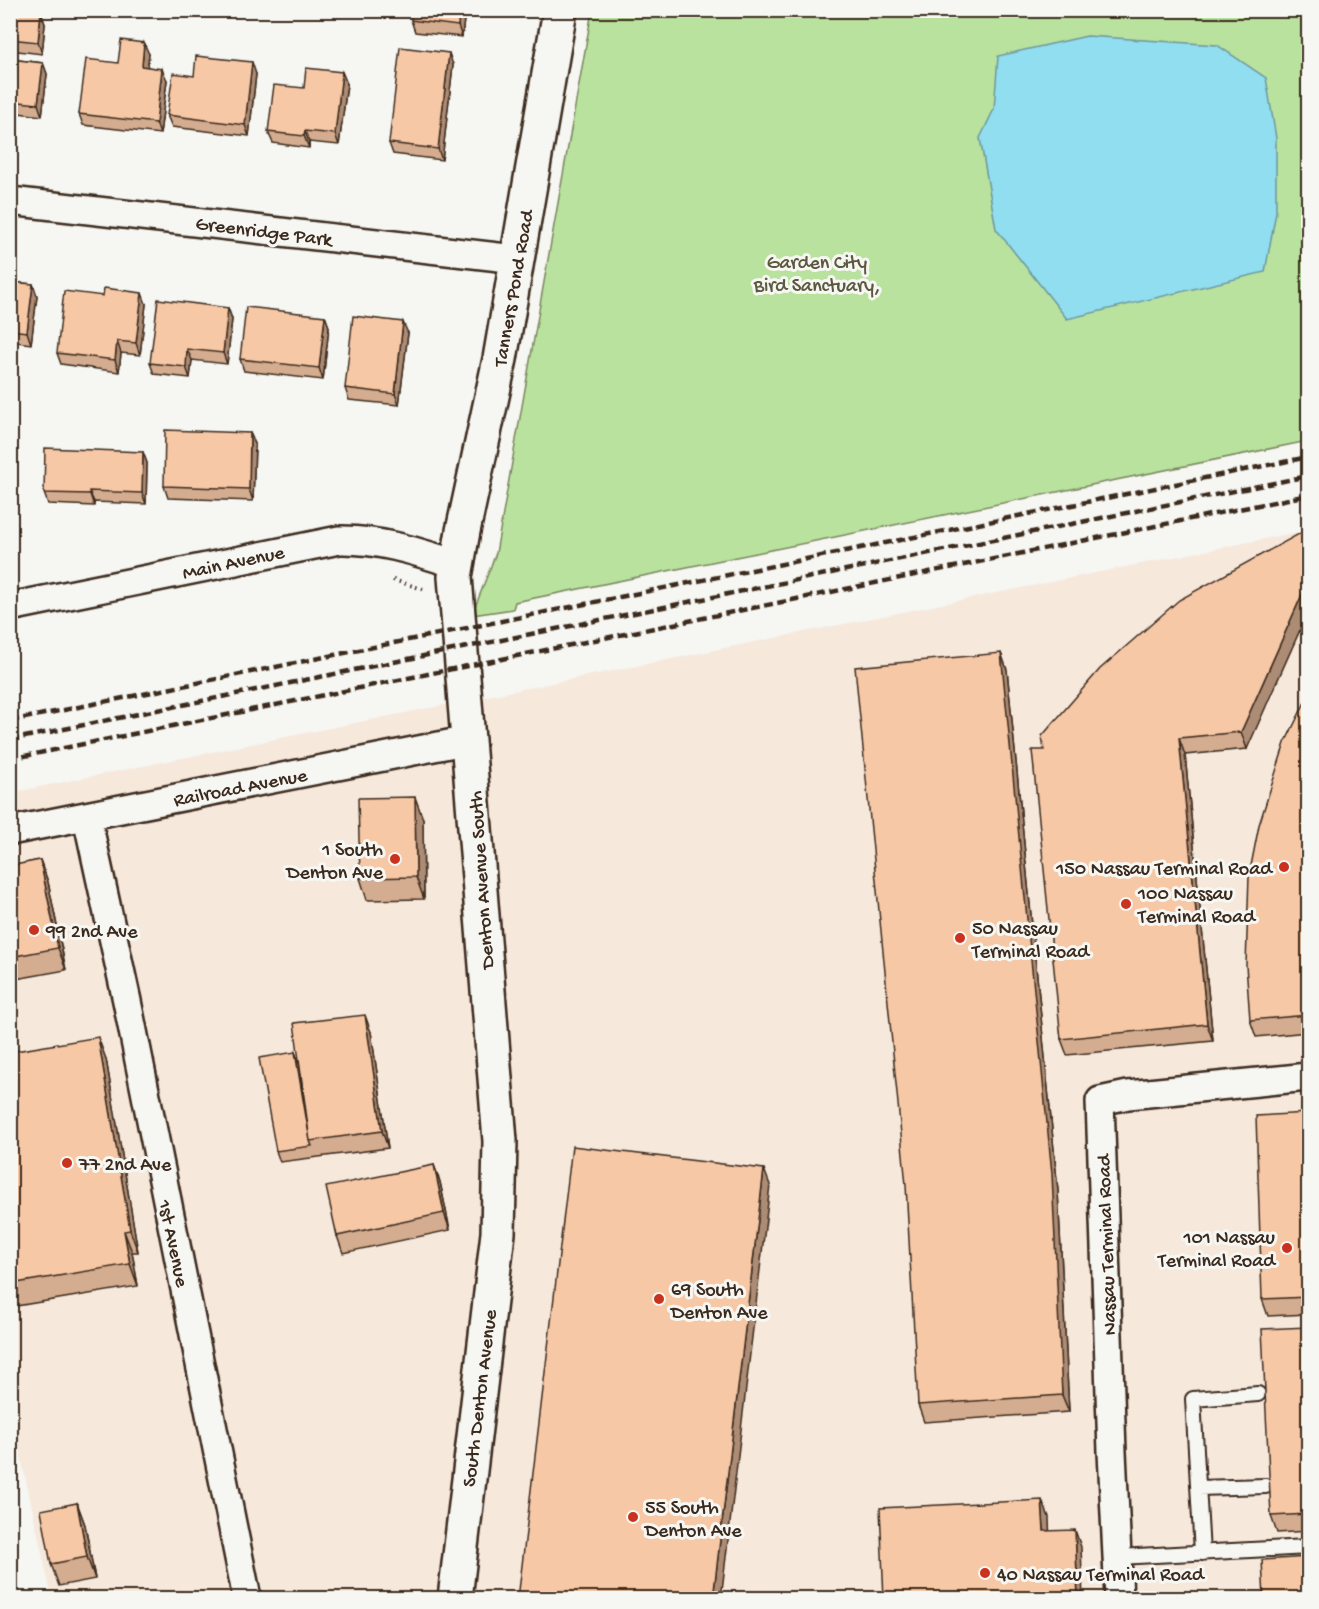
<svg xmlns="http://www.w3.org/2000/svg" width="1319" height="1609" viewBox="0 0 1319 1609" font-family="'Gochi Hand',sans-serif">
<rect width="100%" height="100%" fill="#f6f6f2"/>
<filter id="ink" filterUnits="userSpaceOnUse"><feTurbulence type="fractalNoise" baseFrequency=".0167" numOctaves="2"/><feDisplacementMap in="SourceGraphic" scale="12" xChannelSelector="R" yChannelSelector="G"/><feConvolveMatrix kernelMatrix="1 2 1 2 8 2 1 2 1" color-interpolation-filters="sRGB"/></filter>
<g filter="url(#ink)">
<path fill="#f6e8db" d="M1308,530V1598H52L10,1408V793Z"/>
<path fill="#b9e29e" stroke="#7a865e" stroke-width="1.5" d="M592,11H1308V441L515,602L513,609L472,615L496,553Z"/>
<path fill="#90deef" stroke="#6e969b" stroke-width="1.5" d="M1087,36L1217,45L1266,78L1276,138V212L1265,272L1067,319L996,229L980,138L994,109L998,56Z"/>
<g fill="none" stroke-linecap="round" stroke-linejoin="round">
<defs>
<path id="lane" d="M1198,1488L1266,1486
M1202,1553L1193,1399L1258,1394
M1118,1557L1308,1547"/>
<path id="street" d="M10,201L517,259
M10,607L339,540C379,539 418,552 456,564
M87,817L127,1001L247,1598
M10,831L469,740
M1119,1598L1112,1452L1100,1101L1128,1095L1308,1077"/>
<path id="secondary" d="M455,1598L498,1233L500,1141L455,577L463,531L500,359L560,10"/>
</defs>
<use href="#lane" stroke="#3b2a1e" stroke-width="18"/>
<use href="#street" stroke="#3b2a1e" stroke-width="32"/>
<use href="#secondary" stroke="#3b2a1e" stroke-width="38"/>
<path stroke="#3b2a1e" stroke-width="4" stroke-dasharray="1.5 4.5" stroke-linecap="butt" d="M393,580L423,589"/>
<use href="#lane" stroke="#f6f6f2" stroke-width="14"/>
<use href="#street" stroke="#f6f6f2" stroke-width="27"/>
<use href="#secondary" stroke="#f6f6f2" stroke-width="33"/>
<path stroke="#3b2a1e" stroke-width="4.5" stroke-dasharray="9 4.5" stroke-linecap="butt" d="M10,721L1308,457
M10,740L1308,476
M10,759L1308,495"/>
</g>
<path fill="#d4ac8f" stroke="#3b2a1e" stroke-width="1.5" d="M10,10L41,12L45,24L42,54L10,50Z
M465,10L462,37L415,32L411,20Z
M149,54L147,67L167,80L160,134L83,125L79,114L118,63Z
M10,59L43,63L47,74L42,116L10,112Z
M453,65L442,160L393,154L389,143Z
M342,72L347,84L339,145L309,142V148L273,143L268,132L304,88Z
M256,74L249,136L172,127L167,115L194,76Z
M10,282L33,284L37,296L31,344L10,341Z
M146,304L140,355L121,353L119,372L61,364L57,353Z
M228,308L232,319L227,364L192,360L190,378L154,374L150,363Z
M325,316L329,327L323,380L244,371L240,359Z
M408,333L399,405L349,400L345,388Z
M250,433L255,444L253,501L168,498L164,486Z
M143,452L147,463L146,504L94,502V506L48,504L44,493Z
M1308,529L1247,749L1185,755L1213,1041L1067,1055L1061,1039L1044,750Z
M1001,653L1007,670L1058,1191L1069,1412L924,1422L918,1405Z
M1308,696V1032L1256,1037L1250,1020Z
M423,819L424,899L367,900L360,878Z
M40,860L48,882L66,970L10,980V866Z
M371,1032L388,1148L280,1162L276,1151L295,1052L299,1063Z
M10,1052L106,1059L138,1252H132L138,1286L10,1307Z
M1308,1113V1314L1268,1316L1262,1299Z
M434,1165L440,1182L450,1230L343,1253L337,1236Z
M1308,1327V1531L1277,1533L1271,1516Z
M77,1503L85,1525L95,1579L59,1586L51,1564Z"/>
<path fill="#ad8c74" stroke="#3b2a1e" stroke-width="1.5" d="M459,10H465L462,37L458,26Z
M41,12L45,24L42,54L38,42Z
M144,43L149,54L146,78L142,66Z
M449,53L453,65L442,160L438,149Z
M252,62L256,74L249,136L245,125Z
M43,63L47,74L42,116L38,104Z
M162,69L167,80L160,134L156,123Z
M342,72L347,84L339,145L335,134Z
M305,131L309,142V148L304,136Z
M33,284L37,296L31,344L27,332Z
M142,293L146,304L140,355L136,343Z
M228,308L232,319L227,364L223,353Z
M325,316L329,327L323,380L319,368Z
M403,322L408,333L399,405L395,394Z
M117,341L121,353L119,372L115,360Z
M187,349L192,360L190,378L186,367Z
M250,433L255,444L253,501L249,489Z
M143,452L147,463L146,504L142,493Z
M89,491L94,502V506Z
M1308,581V612L1247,749L1241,732Z
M1001,653L1007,670L1058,1191L1069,1412L1062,1395Z
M1179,738L1185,755L1213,1041L1207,1024Z
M415,797L423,819L424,899L416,877Z
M40,860L48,882L66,970L58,948Z
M365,1015L371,1032L388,1148L382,1131Z
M98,1037L106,1059L138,1252L130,1230Z
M295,1052L299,1063L311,1141Z
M434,1165L440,1182L450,1230L444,1213Z
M764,1169L770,1185L721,1599H713Z
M124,1231L132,1252L138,1286L130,1264Z
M1042,1500L1049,1517L1050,1548L1044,1531Z
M77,1503L85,1525L95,1579L87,1557Z
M1075,1530L1081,1547L1083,1599H1078Z"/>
<path fill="#f7c8a6" stroke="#3b2a1e" stroke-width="1.5" d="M10,10H27L41,12L38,42L10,39Z
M412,10H459L458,26L411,20Z
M121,40L144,43L142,66L162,69L156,123L79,114L86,59L118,63Z
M400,47L449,53L438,149L389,143Z
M196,56L252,62L245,125L167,115L173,73L194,76Z
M10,59L43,63L38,104L10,101Z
M306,68L342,72L335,134L305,131L304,136L268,132L274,85L304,88Z
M10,282L33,284L27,332L10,330Z
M104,288L142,293L136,343L117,341L115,360L57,353L64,291L103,296Z
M158,299L228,308L223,353L187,349L186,367L150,363Z
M246,307L325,316L319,368L240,359Z
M353,316L403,322L395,394L345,388Z
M165,430L250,433L249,489L164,486Z
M45,448L143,452L142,493L89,491L90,494L44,493Z
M1308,529V581L1241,732L1179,738L1207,1024L1061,1039L1032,750H1044L1042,736L1100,669L1179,600Z
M1001,653L1052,1174L1062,1395L918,1405L906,1185L855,667Z
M1308,696V1015L1250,1020L1246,965L1249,876L1259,825L1285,743Z
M415,797L416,877L360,878L358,798Z
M40,860L58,948L10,957V866Z
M365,1015L382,1131L310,1141L294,1023Z
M98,1037L130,1230L124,1231L130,1264L10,1284V1052Z
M295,1052L310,1141L312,1146L276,1151L259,1058Z
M1308,1113V1297L1262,1299L1256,1116Z
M572,1146L764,1169L713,1599H518Z
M434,1165L444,1213L337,1236L326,1187Z
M1308,1327V1514L1271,1516L1262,1329Z
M1042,1500L1044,1531L1075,1530L1078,1599H884L880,1508Z
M77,1503L87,1557L51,1564L41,1510Z
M1308,1557V1599H1264L1262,1560Z"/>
</g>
<g fill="#c8321e" stroke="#f6f6f2" stroke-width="2">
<circle cx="395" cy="859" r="6"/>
<circle cx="1284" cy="867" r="6"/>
<circle cx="1126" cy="904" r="6"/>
<circle cx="34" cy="930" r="6"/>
<circle cx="960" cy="938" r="6"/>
<circle cx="67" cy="1163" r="6"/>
<circle cx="1287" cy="1248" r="6"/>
<circle cx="659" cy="1299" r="6"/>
<circle cx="633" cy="1517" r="6"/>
<circle cx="985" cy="1573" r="6"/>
</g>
<g text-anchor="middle" stroke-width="6" stroke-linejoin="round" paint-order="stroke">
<g font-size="20" fill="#3b2a1e" stroke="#f6f6f2">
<text transform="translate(264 230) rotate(7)" y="7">Greenridge Park</text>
<text transform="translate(512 288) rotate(-80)" y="7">Tanners Pond Road</text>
<text transform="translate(233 561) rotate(-12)" y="7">Main Avenue</text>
<text transform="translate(240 786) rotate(-11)" y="7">Railroad Avenue</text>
<text transform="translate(480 880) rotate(-94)" y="7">Denton Avenue South</text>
<text transform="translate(175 1243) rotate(78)" y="7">1st Avenue</text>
<text transform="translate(1105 1245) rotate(-92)" y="7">Nassau Terminal Road</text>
<text transform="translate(478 1398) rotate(-83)" y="7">South Denton Avenue</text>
</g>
<g font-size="20" fill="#5a583e" stroke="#f6f6f2">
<text x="817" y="268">Garden City<tspan x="817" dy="23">Bird Sanctuary,</tspan></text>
</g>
<g font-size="20" fill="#3b2a1e" stroke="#f6f6f2" text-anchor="start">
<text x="383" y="855" text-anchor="end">1 South<tspan x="383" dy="23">Denton Ave</tspan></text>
<text x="1272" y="874" text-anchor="end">150 Nassau Terminal Road</text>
<text x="1138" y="899">100 Nassau<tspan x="1138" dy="23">Terminal Road</tspan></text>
<text x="972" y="934">50 Nassau<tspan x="972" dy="23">Terminal Road</tspan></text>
<text x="46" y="937">99 2nd Ave</text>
<text x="79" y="1170">77 2nd Ave</text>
<text x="1275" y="1243" text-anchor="end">101 Nassau<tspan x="1275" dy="23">Terminal Road</tspan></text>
<text x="671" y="1295">69 South<tspan x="671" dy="23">Denton Ave</tspan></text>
<text x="645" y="1513">55 South<tspan x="645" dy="23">Denton Ave</tspan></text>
<text x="997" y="1580">40 Nassau Terminal Road</text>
</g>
</g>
<rect width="1319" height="1609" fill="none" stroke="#f6f6f2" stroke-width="36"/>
<rect x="18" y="18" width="1283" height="1573" fill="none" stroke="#3b2a1e" stroke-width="2" filter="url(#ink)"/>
</svg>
